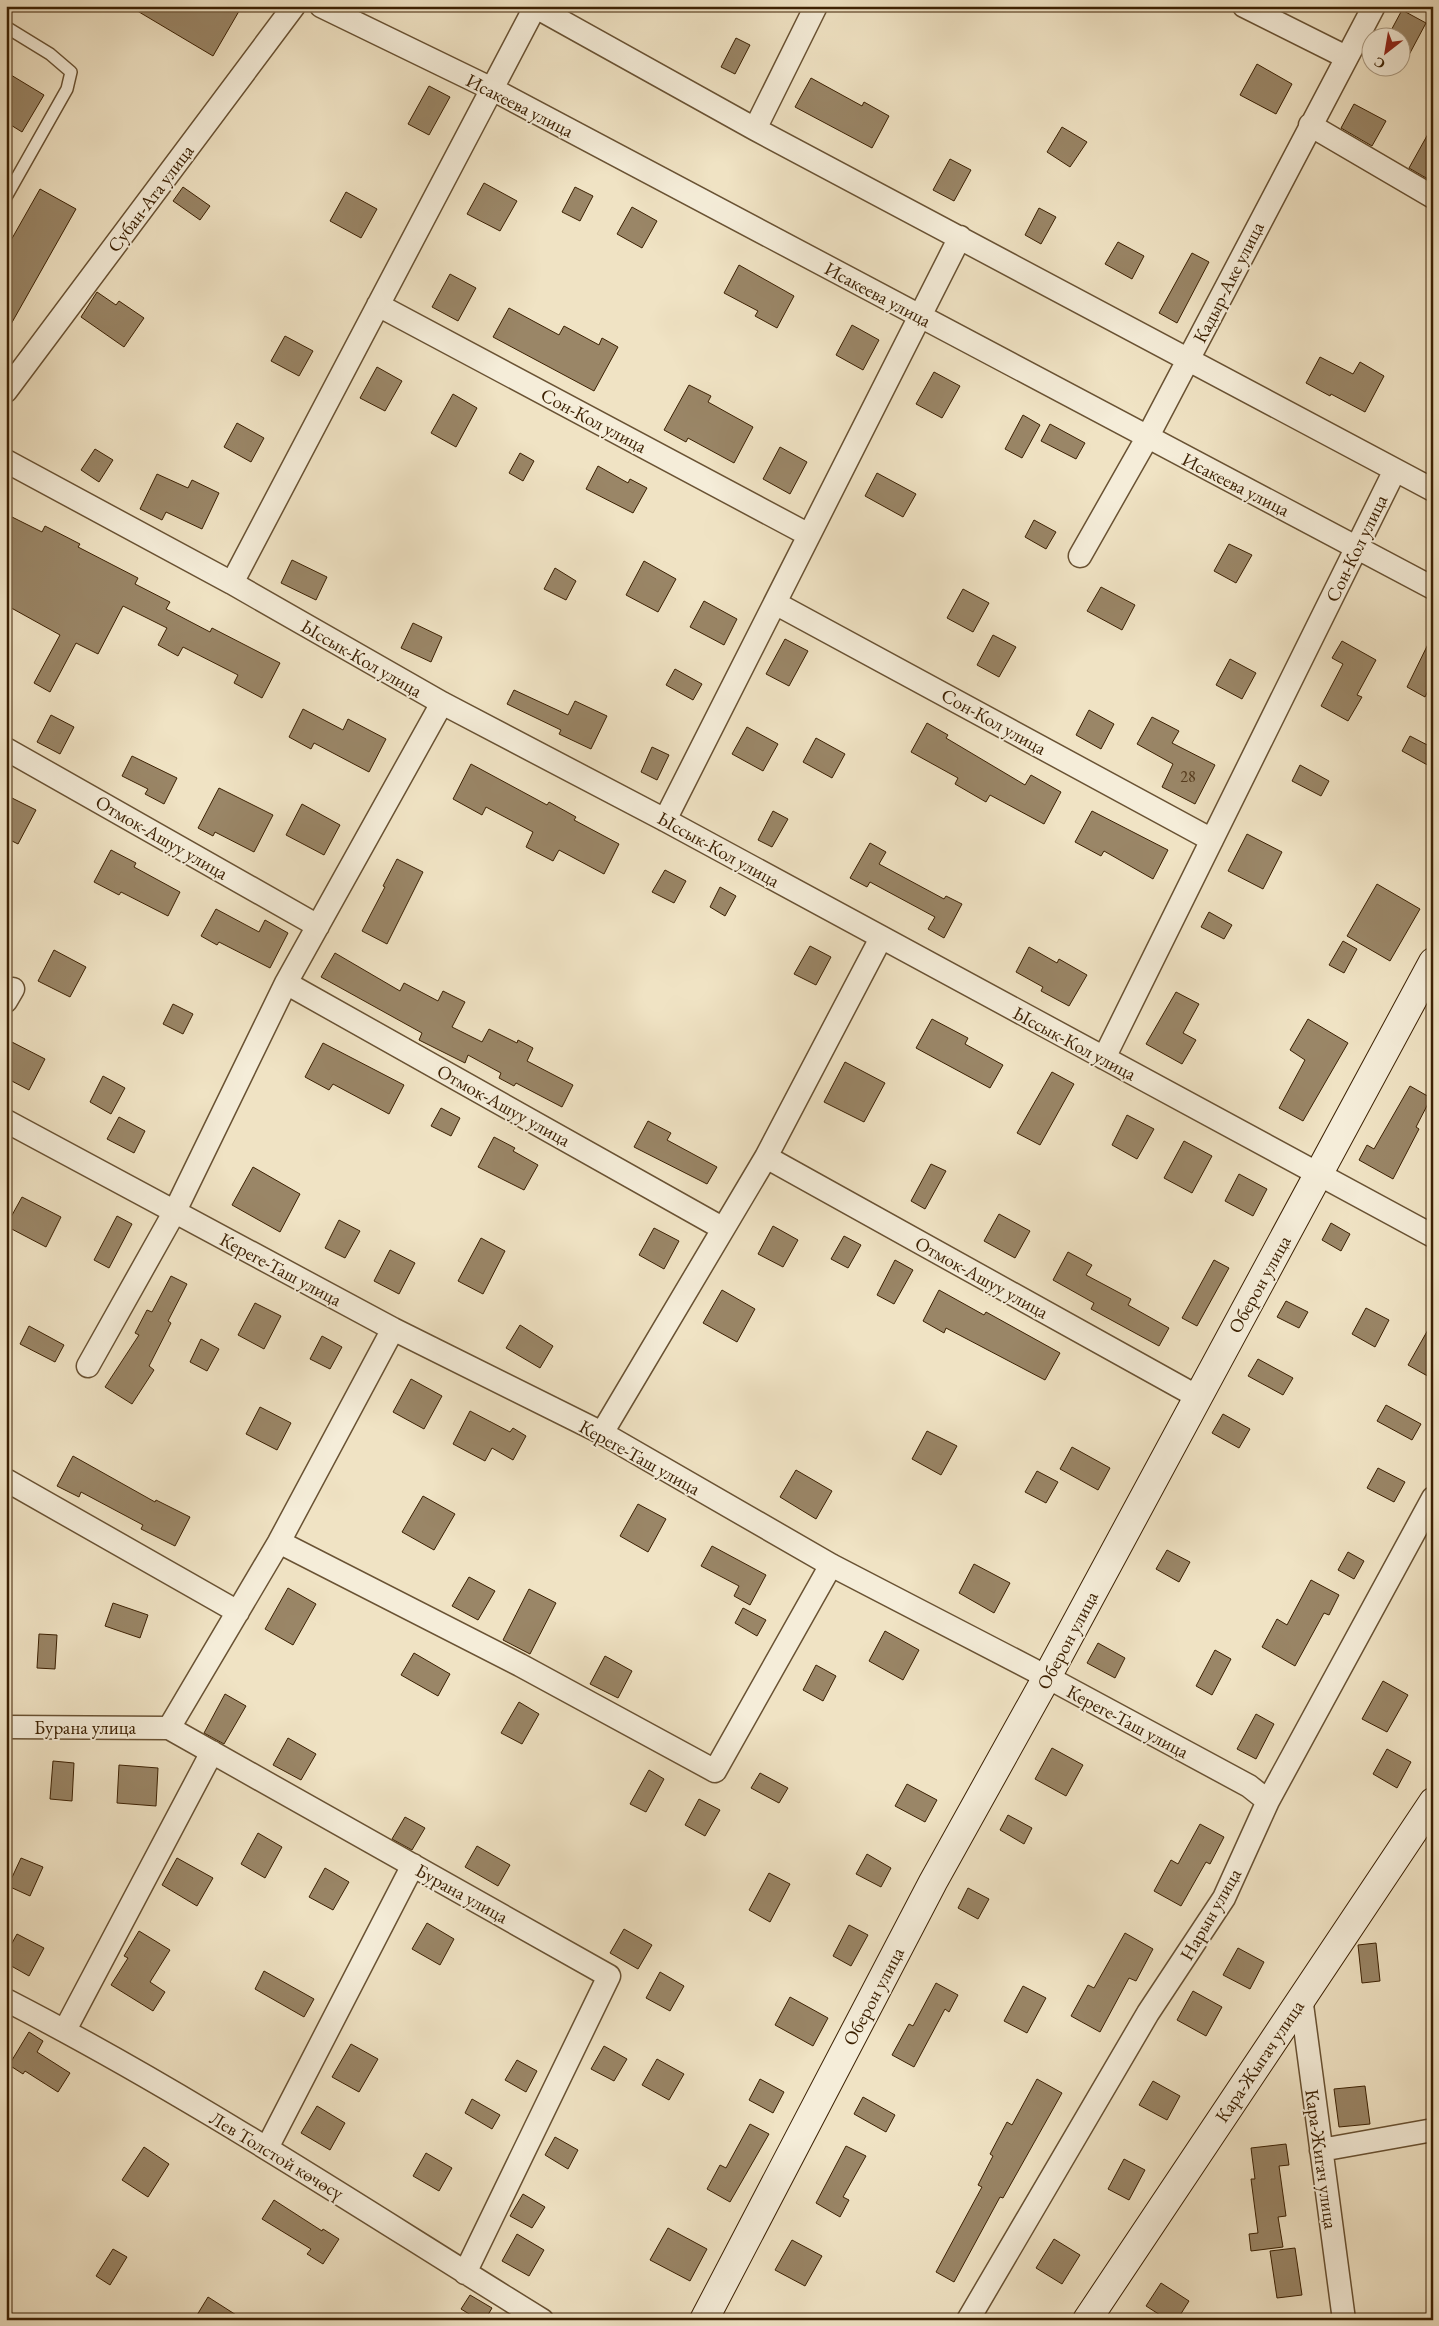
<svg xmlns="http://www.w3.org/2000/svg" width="1439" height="2326" viewBox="0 0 1439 2326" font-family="'EB Garamond',serif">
<rect width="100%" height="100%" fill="#f0e3c4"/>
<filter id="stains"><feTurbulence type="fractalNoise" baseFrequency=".004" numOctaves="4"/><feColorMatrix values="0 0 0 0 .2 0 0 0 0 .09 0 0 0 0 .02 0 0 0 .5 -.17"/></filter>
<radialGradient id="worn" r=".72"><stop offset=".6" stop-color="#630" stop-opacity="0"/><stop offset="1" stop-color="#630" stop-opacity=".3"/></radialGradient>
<path fill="#9a8667" stroke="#3c2103" d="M129,6H242L213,56Z
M1402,10L1426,23L1402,68V38H1387Z
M736,38L750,45L735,74L721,67Z
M1257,64L1292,84L1276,114L1240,95Z
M6,72L44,95L22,132L6,122Z
M811,78L862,106L864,102L889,116L872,148L795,107Z
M429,86L450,97L429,135L408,124Z
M1354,104L1386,121L1372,146L1341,128Z
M1433,125V182L1409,168Z
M1062,127L1087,142L1070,167L1047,152Z
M950,159L971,170L954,201L933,190Z
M484,183L517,201L500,231L467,214Z
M183,187L210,206L200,220L173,201Z
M575,187L593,196L580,221L562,212Z
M40,189L76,209L6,333V249Z
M346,192L377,209L361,238L330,221Z
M632,207L657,221L642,248L617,234Z
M1039,208L1056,217L1041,244L1025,235Z
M1118,242L1144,256L1132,279L1105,264Z
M1192,253L1209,262L1177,323L1159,313Z
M739,265L794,296L777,328L755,316L758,311L724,293Z
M450,274L476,288L458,321L432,307Z
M97,292L116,305L119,301L144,318L124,347L81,317Z
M509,308L559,335L564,326L599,345L602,338L618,347L594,391L493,337Z
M852,325L879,340L863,370L836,355Z
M285,336L313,351L299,376L271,361Z
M1320,357L1353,374L1360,362L1384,376L1365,412L1331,394L1330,396L1306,383Z
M377,367L402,381L385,411L360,398Z
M934,372L960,386L942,418L916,404Z
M689,385L711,396L708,402L753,427L734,463L688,438L686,442L664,430Z
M453,394L477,408L456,447L431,433Z
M1023,415L1040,425L1022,458L1005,449Z
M237,423L264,438L251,462L224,447Z
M1050,424L1085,443L1076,459L1041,441Z
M780,447L807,462L790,494L763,479Z
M95,449L113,460L99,482L81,470Z
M520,453L534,461L523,481L509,473Z
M598,466L628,483L630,479L647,488L633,513L586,489Z
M877,473L916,494L903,517L865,496Z
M157,474L188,488L192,480L219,493L202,529L166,512L162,520L140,509Z
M6,514L42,532L45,526L80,544L78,547L138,578L135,584L170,602L166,609L210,632L212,628L280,663L262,698L234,683L238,675L183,647L178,656L158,645L167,628L123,606L98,654L76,643L50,692L34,683L60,635L6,605Z
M1034,520L1056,532L1046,549L1025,537Z
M1229,544L1252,555L1236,583L1214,571Z
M292,560L327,577L316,600L281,583Z
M644,561L676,579L658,612L626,595Z
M555,568L576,581L566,600L544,589Z
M1101,587L1135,605L1122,630L1087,611Z
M963,589L989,603L973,632L947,618Z
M704,601L737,619L724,645L690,627Z
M413,623L442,637L431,662L401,648Z
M1433,634V681L1425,697L1407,687Z
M993,635L1016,647L999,677L977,665Z
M785,639L808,651L789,686L766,674Z
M1342,641L1376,660L1357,695L1362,697L1348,721L1321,706L1343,664L1332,658Z
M1230,659L1256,673L1242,699L1216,685Z
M675,669L702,684L693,700L666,685Z
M514,690L568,715L575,701L607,716L591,749L559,734L561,730L507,704Z
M303,709L343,730L348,719L386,739L369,772L314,743L311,749L289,737Z
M1089,710L1114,724L1101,749L1076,735Z
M51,715L74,727L60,754L37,742Z
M1152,717L1179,731L1172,743L1215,765L1195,804L1162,787L1173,764L1137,744Z
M927,723L948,735L946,738L1025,785L1031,775L1061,792L1044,824L990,795L986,802L955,784L958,778L911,752Z
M747,727L778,744L763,771L732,754Z
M1410,736L1433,748V768L1402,751Z
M816,738L845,754L832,778L803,762Z
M652,747L669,755L657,780L641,772Z
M132,756L177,778L164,804L145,794L148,789L122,776Z
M471,764L547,805L549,802L576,817L574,820L619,844L604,874L559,850L553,861L526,847L533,832L486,807L482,815L453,799Z
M1300,765L1329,781L1321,796L1292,781Z
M219,788L273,815L254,852L215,832L213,836L198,828Z
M6,795L36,810L18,844L6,838Z
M302,804L340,825L324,855L286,835Z
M773,811L788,819L772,847L758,840Z
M1092,811L1168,850L1153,879L1104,851L1101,856L1075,842Z
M1247,834L1282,852L1263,889L1228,871Z
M870,843L886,852L879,864L944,899L946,896L962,904L944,938L928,929L935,917L870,882L867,887L850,878Z
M111,850L136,863L134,867L180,892L168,916L121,892L119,895L94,882Z
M397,859L423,872L387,944L362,931L385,887L383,886Z
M665,870L686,881L674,903L652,892Z
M1377,884L1420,909L1390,961L1347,936Z
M720,887L736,896L725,916L710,907Z
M216,909L259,932L265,920L288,933L270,968L219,942L217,945L201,936Z
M1209,912L1232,925L1224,939L1201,927Z
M1343,941L1357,949L1344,973L1329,965Z
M810,946L831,957L816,985L794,974Z
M1029,947L1057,963L1059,959L1087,975L1069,1006L1041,991L1043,987L1016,972Z
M54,950L86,967L70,997L38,981Z
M335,953L400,991L404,983L438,1001L443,991L465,1002L452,1027L482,1042L489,1029L517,1043L518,1040L533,1048L527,1061L573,1085L562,1107L516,1083L514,1086L499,1078L501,1073L468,1055L465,1063L419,1040L422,1033L321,977Z
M1176,992L1199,1004L1183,1033L1196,1040L1182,1064L1146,1044Z
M173,1004L193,1014L183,1034L163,1024Z
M932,1019L968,1038L965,1044L1003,1065L990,1088L916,1048Z
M1308,1019L1348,1043L1303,1121L1279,1108L1305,1060L1290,1050Z
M6,1039L45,1059L29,1090L6,1078Z
M323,1043L404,1085L389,1114L333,1084L329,1090L305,1077Z
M845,1062L885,1083L864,1122L824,1102Z
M1052,1072L1074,1084L1040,1145L1017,1133Z
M103,1076L125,1088L111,1114L90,1102Z
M1410,1086L1431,1098L1416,1127L1419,1129L1393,1179L1359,1160L1367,1145L1374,1149Z
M441,1108L460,1118L451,1136L431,1126Z
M1127,1115L1154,1129L1137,1159L1112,1145Z
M119,1117L145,1131L134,1153L107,1139Z
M648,1121L671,1133L667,1140L717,1167L707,1184L634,1147Z
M494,1137L515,1148L513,1151L538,1165L524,1190L478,1167Z
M1184,1141L1212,1156L1192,1193L1164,1178Z
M931,1164L946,1171L925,1209L911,1201Z
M253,1167L300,1194L280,1232L232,1205Z
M1239,1174L1267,1189L1253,1216L1225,1201Z
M22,1197L61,1217L46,1247L6,1226Z
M999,1214L1030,1231L1015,1258L984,1241Z
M117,1216L132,1224L109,1268L94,1260Z
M339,1220L360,1231L345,1258L325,1248Z
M1331,1223L1350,1234L1341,1251L1322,1240Z
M773,1226L798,1240L783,1267L758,1254Z
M654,1228L679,1241L664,1269L639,1255Z
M844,1236L861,1245L848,1268L831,1259Z
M481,1238L505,1251L483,1294L458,1281Z
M390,1250L415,1263L399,1294L374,1281Z
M1068,1252L1092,1265L1086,1275L1131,1299L1128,1305L1169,1328L1159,1346L1091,1309L1094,1303L1053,1280Z
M895,1260L913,1270L894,1304L877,1295Z
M1214,1260L1229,1268L1197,1326L1182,1318Z
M171,1276L187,1284L168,1321L171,1323L149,1366L154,1370L132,1404L105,1387L139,1335L135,1333L147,1310L152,1312Z
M722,1290L755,1309L737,1342L703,1323Z
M939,1290L984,1315L986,1312L1060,1353L1045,1380L946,1328L944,1333L923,1321Z
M1286,1301L1308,1312L1299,1328L1277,1317Z
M255,1303L281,1316L264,1349L238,1335Z
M1366,1308L1389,1320L1375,1347L1352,1334Z
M1433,1321V1379L1408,1365Z
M520,1325L553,1346L540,1368L506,1348Z
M29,1326L64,1345L55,1362L20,1344Z
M322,1336L342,1347L330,1369L310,1359Z
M201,1339L219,1349L207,1371L190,1362Z
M1258,1359L1293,1378L1283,1395L1248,1376Z
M411,1379L442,1396L424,1429L393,1412Z
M1386,1405L1421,1424L1412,1440L1377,1421Z
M260,1407L291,1423L277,1450L246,1434Z
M470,1411L510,1432L513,1428L526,1436L513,1460L492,1448L485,1461L453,1444Z
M1223,1414L1250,1429L1239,1448L1212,1433Z
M927,1431L957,1446L941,1475L912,1459Z
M1072,1447L1110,1468L1098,1490L1060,1469Z
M73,1456L155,1502L156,1500L190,1517L175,1546L141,1529L143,1525L81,1492L79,1497L57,1486Z
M1378,1468L1405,1482L1394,1502L1367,1488Z
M796,1470L832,1491L816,1519L780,1497Z
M1037,1471L1058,1482L1046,1503L1025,1492Z
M423,1496L455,1514L434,1550L402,1532Z
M638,1504L666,1519L648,1552L620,1536Z
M712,1546L766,1575L750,1605L734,1596L739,1586L701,1566Z
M1167,1550L1190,1562L1179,1582L1156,1569Z
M1348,1552L1364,1561L1354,1579L1338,1570Z
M974,1564L1010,1583L994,1613L959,1593Z
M469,1577L495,1591L478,1620L452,1606Z
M1311,1580L1339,1595L1329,1615L1324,1613L1295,1666L1262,1647L1277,1619L1287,1625Z
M288,1588L316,1604L293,1645L265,1629Z
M529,1589L556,1603L530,1654L503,1640Z
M113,1603L148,1615L140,1638L105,1626Z
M743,1608L766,1620L757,1636L735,1623Z
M885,1631L919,1650L903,1680L869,1661Z
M39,1634L57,1635L55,1669L37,1668Z
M1098,1643L1125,1658L1115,1678L1087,1663Z
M1215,1650L1231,1659L1212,1695L1196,1686Z
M414,1653L450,1674L438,1696L401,1675Z
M605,1656L632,1671L618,1698L590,1684Z
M816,1665L836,1676L823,1701L803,1690Z
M1383,1681L1408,1695L1387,1732L1362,1719Z
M225,1694L246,1706L224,1744L204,1733Z
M519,1702L539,1714L522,1744L501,1733Z
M1256,1714L1274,1724L1256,1759L1237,1749Z
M288,1738L316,1754L301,1780L273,1765Z
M1052,1748L1083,1765L1066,1796L1035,1779Z
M1387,1749L1411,1762L1397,1788L1373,1774Z
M53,1761L74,1763L72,1801L50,1799Z
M119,1765L158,1768L156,1806L117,1803Z
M649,1770L664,1779L646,1812L630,1804Z
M760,1773L788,1788L779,1803L751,1788Z
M907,1784L937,1800L925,1822L895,1806Z
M699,1799L720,1810L705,1836L685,1825Z
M1008,1815L1032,1828L1024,1844L1000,1830Z
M405,1817L425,1828L412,1850L392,1839Z
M1200,1824L1224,1837L1210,1864L1206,1862L1181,1906L1154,1891L1171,1860L1178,1864Z
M258,1833L282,1847L265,1878L241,1864Z
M477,1846L510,1865L498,1886L465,1867Z
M867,1854L891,1868L881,1887L856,1874Z
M21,1858L43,1867L30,1896L8,1886Z
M177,1858L213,1878L197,1906L162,1885Z
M325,1868L349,1882L333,1910L309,1897Z
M769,1873L790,1884L770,1922L749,1910Z
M968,1888L989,1899L978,1919L958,1908Z
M427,1923L454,1939L440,1965L412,1949Z
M849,1925L868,1935L851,1966L833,1956Z
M624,1929L652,1945L638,1969L610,1953Z
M139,1931L170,1950L150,1982L165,1992L153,2011L111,1985L128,1958L124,1956Z
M1125,1933L1153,1949L1136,1981L1129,1978L1100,2032L1071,2016L1088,1985L1094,1988Z
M17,1934L44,1948L29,1976L6,1963V1954Z
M1376,1943L1380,1981L1362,1983L1358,1945Z
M1238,1948L1264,1962L1250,1989L1223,1975Z
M264,1971L314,1999L304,2017L255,1989Z
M660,1972L684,1986L670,2011L646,1998Z
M936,1983L958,1995L949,2012L945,2009L914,2067L892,2055L909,2024L913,2026Z
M1023,1986L1046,1998L1027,2033L1004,2021Z
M1193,1991L1222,2007L1206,2036L1177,2020Z
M790,1997L828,2018L813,2046L775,2025Z
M29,2032L43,2041L37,2052L70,2073L58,2092L25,2071L23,2074L9,2065Z
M351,2044L378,2059L359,2092L332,2077Z
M604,2046L627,2059L614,2081L591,2069Z
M657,2059L684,2074L669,2100L642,2085Z
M517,2060L537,2071L526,2092L505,2080Z
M760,2079L784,2092L773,2113L749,2100Z
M1037,2079L1062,2093L1003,2198L1000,2197L954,2282L936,2272L982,2187L978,2185L993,2156L990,2154L1007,2122L1012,2125Z
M1153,2081L1180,2096L1167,2120L1139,2105Z
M1365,2086L1370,2124L1339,2127L1334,2089Z
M863,2097L895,2115L886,2132L854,2114Z
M472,2099L500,2115L492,2129L465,2113Z
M317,2106L345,2123L330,2150L301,2133Z
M750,2124L769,2134L730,2202L707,2189L720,2165L726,2168Z
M555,2137L578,2150L568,2169L545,2155Z
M1286,2144L1289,2165L1279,2166L1286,2216L1278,2217L1283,2247L1251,2251L1249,2234L1258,2233L1251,2179H1255L1251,2148Z
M846,2146L866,2156L843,2197L849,2200L840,2217L816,2203Z
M144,2147L169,2164L148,2197L122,2180Z
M426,2153L452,2168L439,2191L413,2176Z
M1124,2159L1145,2170L1129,2200L1108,2189Z
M523,2194L545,2207L532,2228L510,2216Z
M274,2200L322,2231L323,2229L339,2239L323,2264L307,2254L311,2249L262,2219Z
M668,2228L707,2249L690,2281L650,2260Z
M517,2234L544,2250L529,2276L502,2261Z
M1054,2239L1080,2255L1062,2284L1036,2268Z
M792,2240L822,2256L805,2286L775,2270Z
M1295,2248L1302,2295L1277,2298L1270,2251Z
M113,2249L127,2257L110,2285L96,2276Z
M1161,2283L1189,2301L1177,2320H1168L1146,2306Z
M470,2295L492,2308L485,2320H479L461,2309Z
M208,2297L244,2320H194Z"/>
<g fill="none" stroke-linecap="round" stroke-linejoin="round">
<defs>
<path id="lane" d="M6,27L50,54L71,72L67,89L6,197"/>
<path id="street" d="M321,6L492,89L1433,588
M534,6L755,129L1433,490
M1244,6L1346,57
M1310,125L1433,197
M755,129L816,6
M378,305L809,535
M6,391L294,6
M6,461L232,583L442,703L665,820L1433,1236
M1080,556L1147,438L1374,6
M232,583L535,7
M775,603L1212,840
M6,749L318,926
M665,820L960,237
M286,983L722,1228
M6,1001L13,989
M1104,1058L1395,470
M6,1121L393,1329L602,1433L831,1565L1047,1677L1249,1786L1268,1801
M766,1157L1198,1397
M88,1366L175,1211L286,983L442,703
M602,1433L766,1157L881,938
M6,1480L238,1612
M279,1542L520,1665L715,1771L831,1565
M6,1727L169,1728L609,1976L465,2273
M169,1728L279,1542L393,1329
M1301,1997L1344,2320
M6,2000C191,2095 365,2211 542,2320
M65,2030L212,1752
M267,2148L413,1865
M1321,2150L1433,2130
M968,2320L1148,2013L1224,1898L1268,1801L1433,1498"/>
<path id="secondary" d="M704,2320L933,1882L1047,1677L1433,962
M1087,2320L1433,1802"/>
</defs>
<use href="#lane" stroke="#695233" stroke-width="14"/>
<use href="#street" stroke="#695233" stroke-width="25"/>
<use href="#secondary" stroke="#3c2103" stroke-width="30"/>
<use href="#lane" stroke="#f5edd9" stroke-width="11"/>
<use href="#street" stroke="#f5edd9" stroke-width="22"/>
<use href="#secondary" stroke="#f5edd9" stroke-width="28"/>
</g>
<g text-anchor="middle" stroke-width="4" stroke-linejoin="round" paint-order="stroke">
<g font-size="16" fill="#543a1c">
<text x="1188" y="782">28</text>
</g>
<g font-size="19" fill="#3c2103" stroke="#f5edd9">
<text transform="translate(520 105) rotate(27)" y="7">Исакеева улица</text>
<text transform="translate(150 198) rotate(-53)" y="7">Субан-Ата улица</text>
<text transform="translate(1228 282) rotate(-63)" y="7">Кадыр-Аке улица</text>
<text transform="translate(878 294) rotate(28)" y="7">Исакеева улица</text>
<text transform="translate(594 420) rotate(28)" y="7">Сон-Кол улица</text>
<text transform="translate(1236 484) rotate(27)" y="7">Исакеева улица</text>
<text transform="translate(1356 548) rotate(-64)" y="7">Сон-Кол улица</text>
<text transform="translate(362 658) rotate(30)" y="7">Ыссык-Кол улица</text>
<text transform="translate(994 721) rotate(29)" y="7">Сон-Кол улица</text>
<text transform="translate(162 837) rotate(30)" y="7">Отмок-Ашуу улица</text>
<text transform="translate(719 849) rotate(29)" y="7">Ыссык-Кол улица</text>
<text transform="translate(1075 1043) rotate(28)" y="7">Ыссык-Кол улица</text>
<text transform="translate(504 1105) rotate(29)" y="7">Отмок-Ашуу улица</text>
<text transform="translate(281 1269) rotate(28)" y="7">Кереге-Таш улица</text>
<text transform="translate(982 1277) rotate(29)" y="7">Отмок-Ашуу улица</text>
<text transform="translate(1259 1284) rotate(-61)" y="7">Оберон улица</text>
<text transform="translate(640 1457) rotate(29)" y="7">Кереге-Таш улица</text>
<text transform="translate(1067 1640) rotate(-62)" y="7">Оберон улица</text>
<text transform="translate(1128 1721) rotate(28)" y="7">Кереге-Таш улица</text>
<text x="85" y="1734">Бурана улица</text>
<text transform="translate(462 1893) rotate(29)" y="7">Бурана улица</text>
<text transform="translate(1210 1914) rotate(-60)" y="7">Нарын улица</text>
<text transform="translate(873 1996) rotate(-62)" y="7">Оберон улица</text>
<text transform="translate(1259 2061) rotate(-56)" y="7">Кара-Жыгач улица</text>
<text transform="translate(277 2155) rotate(31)" y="7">Лев Толстой көчөсү</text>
<text transform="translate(1322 2159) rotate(82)" y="7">Кара-Жигач улица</text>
</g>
</g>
<rect width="1439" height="2326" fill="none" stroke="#f0e3c4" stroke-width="25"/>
<rect x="8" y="8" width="1424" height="2311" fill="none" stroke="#3c2103" stroke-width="2.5"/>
<rect x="12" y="12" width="1414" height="2301" fill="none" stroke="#3c2103"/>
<g transform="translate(1386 52) rotate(211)"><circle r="24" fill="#f5edd9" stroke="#ab9b83"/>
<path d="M0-4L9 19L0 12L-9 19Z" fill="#8f2418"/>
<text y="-8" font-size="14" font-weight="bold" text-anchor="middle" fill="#3c2103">С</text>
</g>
<rect width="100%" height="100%" filter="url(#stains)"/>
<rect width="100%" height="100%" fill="url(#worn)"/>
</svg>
